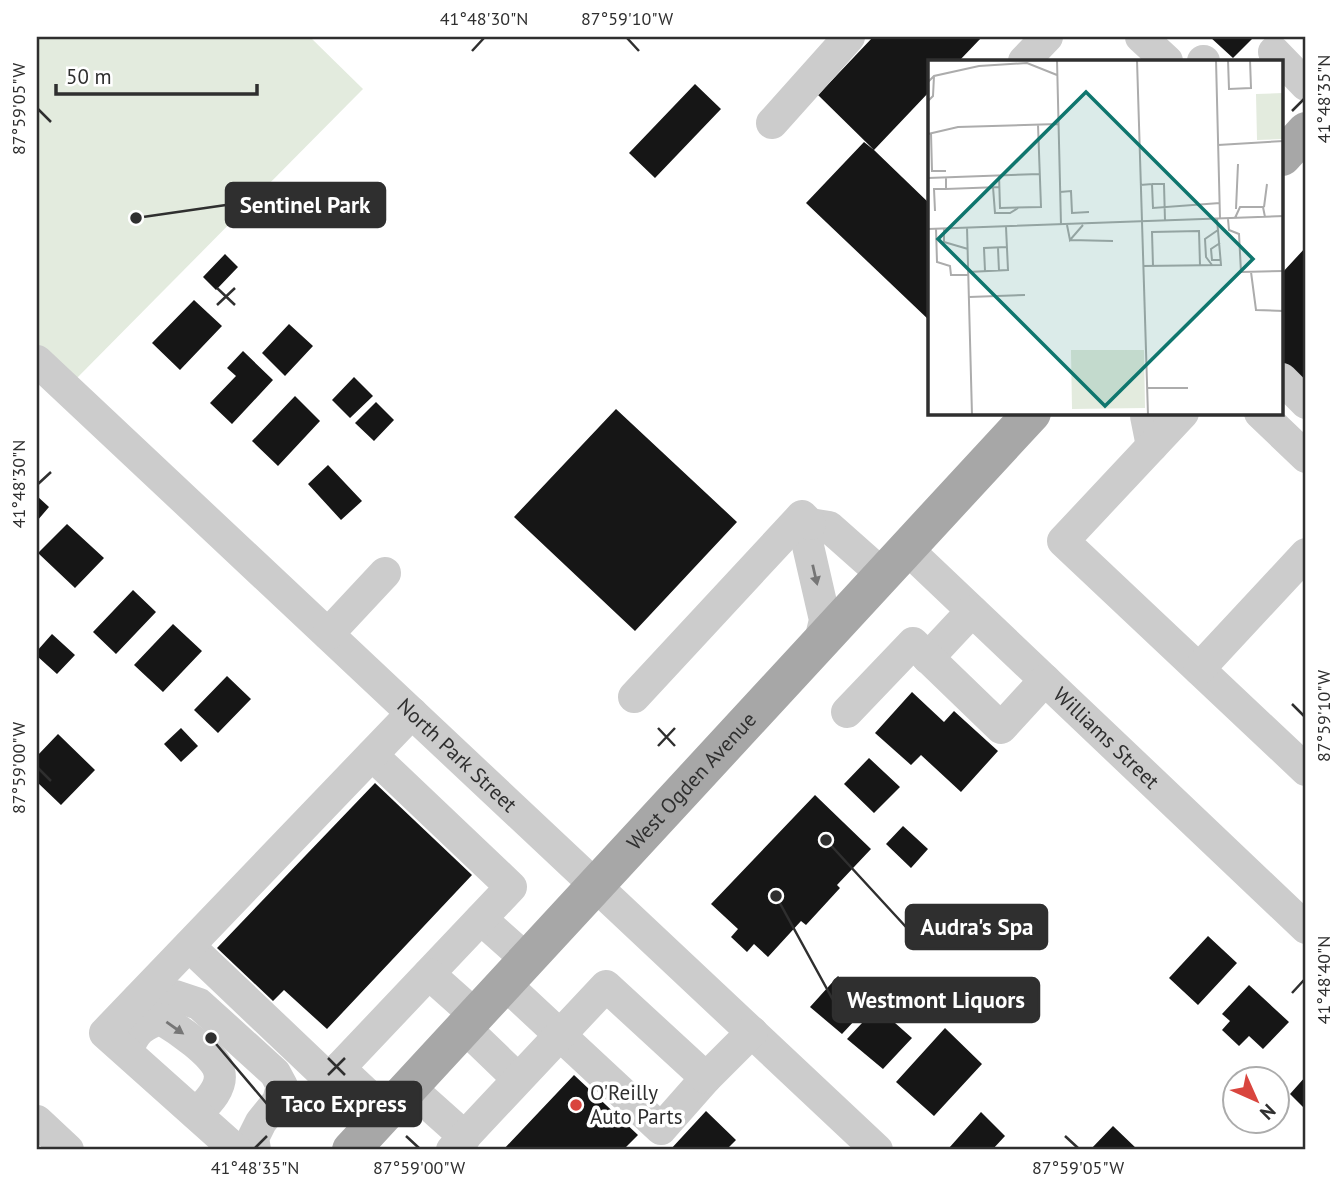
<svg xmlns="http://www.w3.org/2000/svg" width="1343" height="1187" viewBox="0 0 1343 1187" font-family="'PT Sans',sans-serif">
<rect width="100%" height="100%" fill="#fff"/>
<path fill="#e3ebde" d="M37,37H310L363,89L72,383L37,348Z"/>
<path fill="#161616" d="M873,37H982L959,61H930V91L874,150L818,95Z
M1210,37H1254L1233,58Z
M695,84L721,109L655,178L629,153Z
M864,142L874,150L930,204V321L806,203Z
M1306,247V383L1282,367V273Z
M225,254L238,267L216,290L203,277Z
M194,300L222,326L180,370L152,343Z
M289,324L313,346L285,376L262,353Z
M243,351L273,380L232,424L210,403L236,376L227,368Z
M354,377L373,396L350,418L332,400Z
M295,396L320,421L278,466L252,441Z
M376,402L394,420L374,441L355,423Z
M616,409L737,522L635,631L514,517Z
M328,465L362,501L341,520L308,484Z
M37,496L49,507L37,521Z
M67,524L104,558L75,588L38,553Z
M133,590L156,612L116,654L93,632Z
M173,624L202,651L163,692L134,665Z
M52,634L75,655L57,674L37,656V651Z
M227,676L251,699L218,733L194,710Z
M912,692L944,722L954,711L998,751L961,792L921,755L911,765L875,733Z
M181,728L198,746L181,762L164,744Z
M58,734L95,770L61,805L37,782V756Z
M869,758L900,787L874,813L844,784Z
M375,783L472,875L327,1029L284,990L273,1001L217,948Z
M815,795L871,849L837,885L840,888L806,925L801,921L768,957L754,944L747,952L731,937L738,929L711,904Z
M903,826L928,849L911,868L886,844Z
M1208,936L1237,963L1198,1005L1169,978Z
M838,976L870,1004L842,1034L810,1007Z
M1249,985L1289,1022L1263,1049L1249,1036L1239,1046L1222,1030L1230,1021L1222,1014Z
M877,1007L912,1038L883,1069L847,1039Z
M945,1028L982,1064L934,1116L896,1082Z
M574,1075L638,1135L623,1150H503Z
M1306,1076V1110L1290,1094Z
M706,1111L736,1140L726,1150H670Z
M981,1112L1005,1136L992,1150H950L949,1148Z
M1113,1126L1138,1150H1090Z"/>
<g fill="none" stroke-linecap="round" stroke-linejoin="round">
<g stroke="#ccc" stroke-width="32">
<path d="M1141,37L1167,61"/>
<path d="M1274,52L1306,85"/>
<path d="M1024,61L1047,37"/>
<path d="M1203,61H1204"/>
<path d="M772,123L849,37"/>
<path id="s1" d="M37,361L877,1150"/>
<path d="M1282,379L1306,403"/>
<path d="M1147,413L1146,416L1152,446"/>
<path d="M1183,413L1063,541L1306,770"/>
<path d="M1260,413L1306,457"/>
<path id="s2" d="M906,548L1306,928"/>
<path d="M328,634L385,573"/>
<path d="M820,641L825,620L808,546L810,524L829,527L882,574"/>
<path d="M928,658L972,611"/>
<path d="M1199,669L1306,554"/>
<path d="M634,697L802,516L810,524"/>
<path d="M847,712L913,643L1001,728L1045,680"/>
<path d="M481,919L526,959"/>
<path d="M189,946L329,1079L511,887L372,755"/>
<path d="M429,974L475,1015"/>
<path d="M504,983L661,1129L706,1078"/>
<path d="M137,1000L175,996L199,1004L275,1073L282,1086L278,1101L261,1122L253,1138L255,1150"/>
<path d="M464,1027L518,1079"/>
<path d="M128,1052C132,1033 143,1024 161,1019C176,1028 215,1054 219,1071C224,1088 206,1104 196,1114"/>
<path d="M339,1068L386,1112"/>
<path d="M409,1087L465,1137"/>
<path d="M37,1121L68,1150"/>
<path d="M236,1150L105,1033L412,713"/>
<path d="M452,1150L606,986L706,1078L752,1032"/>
</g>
<g stroke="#a7a7a7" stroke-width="38">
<path d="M1282,157L1306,131"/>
<path id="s3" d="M351,1150L1032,413"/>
</g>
</g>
<defs><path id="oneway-solid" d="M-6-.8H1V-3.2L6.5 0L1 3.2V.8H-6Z" transform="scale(1.75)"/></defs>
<g fill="#767676">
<use href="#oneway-solid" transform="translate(815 575) rotate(77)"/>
<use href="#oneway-solid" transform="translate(175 1028) rotate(35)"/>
</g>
<path fill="none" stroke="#2f2f2f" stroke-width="2.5" d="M627,38L639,51M472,51L484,38M38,109L51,122M1292,111L1304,99M217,288L235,305M217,305L235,288M38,484L51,472M1292,704L1304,716M658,728L675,746M658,746L675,728M38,768L51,781M1292,993L1304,980M328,1058L345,1075M328,1075L345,1058M406,1136L419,1148M1065,1136L1078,1148M255,1148L267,1136"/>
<circle fill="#d9453e" stroke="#fff" stroke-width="2.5" cx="576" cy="1105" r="7"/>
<g text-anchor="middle" stroke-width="7" stroke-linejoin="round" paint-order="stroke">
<g font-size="21" fill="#2f2f2f" stroke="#fff">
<text dy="7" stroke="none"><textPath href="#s2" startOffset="276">Williams Street</textPath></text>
<text dy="7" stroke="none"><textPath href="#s1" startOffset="576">North Park Street</textPath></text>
<text dy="7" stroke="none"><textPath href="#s3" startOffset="502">West Ogden Avenue</textPath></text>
</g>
<g font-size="21" fill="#2f2f2f" stroke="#fff" text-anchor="start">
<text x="590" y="1100">O'Reilly<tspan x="590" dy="24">Auto Parts</tspan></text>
</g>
</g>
<g transform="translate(928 60)">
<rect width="355" height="355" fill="#fff"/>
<path d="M355,33V79L329,80L328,34ZM143,290H216L217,348L144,349Z" fill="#e3ebde"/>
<path fill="none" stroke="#acacac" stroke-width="2" d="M129,0L133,165M209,0L220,355M288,0L292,159M300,0L301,29L323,28L322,0M0,22L6,16L51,6L99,3L129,15M0,41L5,36L6,16M3,73L4,111H18M0,74L30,67L130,64M290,85L356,81M71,115L72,148L113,147L110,65M18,117V129L72,127M0,118L112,114M224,124H236L237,161M212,125L224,124L225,148L292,143M65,127L67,153H82L90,148M132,132L143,131L144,153L161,152M336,147L339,124M308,149L310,104M7,151L6,129H18M307,158L312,147H335L337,157M300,159L301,170L311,174L313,212L356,211M139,165L142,180L155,165M39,167L44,355M8,168L9,202L22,206L23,215H40M16,168V182L40,189M0,169L356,156M142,180L185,181M292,183L283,189L284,200H292M70,188L71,211M284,205L278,197L277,179L290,170M215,206L293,205L289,159M225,206L224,172L271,171L272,205M57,211L56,188L79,187M40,212L80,210L78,167M323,212L328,250L356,251M41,237L97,235M219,328H260"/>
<path fill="#0f766e" fill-opacity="0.15" stroke="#0f766e" stroke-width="3.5" d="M158,32L325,199L177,346L10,179Z"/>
<rect width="355" height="355" fill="none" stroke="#2f2f2f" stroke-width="3.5"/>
</g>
<path fill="none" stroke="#2f2f2f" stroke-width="2.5" d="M136 218L226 205M826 840L906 927M776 896L833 1000M211 1038L267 1104"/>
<g fill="#2f2f2f" stroke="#fff" stroke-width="2.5">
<circle cx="136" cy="218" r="7"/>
<circle cx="826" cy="840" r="7"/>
<circle cx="776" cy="896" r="7"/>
<circle cx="211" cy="1038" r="7"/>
</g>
<g fill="#2f2f2f" stroke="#2f2f2f" stroke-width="2.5">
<rect x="226" y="183" width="159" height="44" rx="7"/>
<rect x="906" y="905" width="141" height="44" rx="7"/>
<rect x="833" y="978" width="206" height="44" rx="7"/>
<rect x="267" y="1082" width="154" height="44" rx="7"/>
</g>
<g font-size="23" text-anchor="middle" font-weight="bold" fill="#fff">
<text x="305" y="213">Sentinel Park</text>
<text x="977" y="935">Audra's Spa</text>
<text x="936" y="1008">Westmont Liquors</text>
<text x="344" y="1112">Taco Express</text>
</g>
<rect width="1343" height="1187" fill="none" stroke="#ffffff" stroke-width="77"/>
<g transform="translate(1256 1100) rotate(135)"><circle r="33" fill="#ffffff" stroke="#acacac" stroke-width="2"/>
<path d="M0-5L12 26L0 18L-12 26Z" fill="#d9453e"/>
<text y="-10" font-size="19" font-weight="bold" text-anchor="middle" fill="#2f2f2f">N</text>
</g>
<path d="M56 84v10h201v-10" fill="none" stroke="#2f2f2f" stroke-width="3.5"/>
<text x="66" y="84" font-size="21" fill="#2f2f2f" stroke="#ffffff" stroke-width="5" paint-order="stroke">50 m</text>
<rect x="38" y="38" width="1266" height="1110" fill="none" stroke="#2f2f2f" stroke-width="2.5"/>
<g font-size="18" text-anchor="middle" fill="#2f2f2f">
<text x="484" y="25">41°48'30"N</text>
<text x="627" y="25">87°59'10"W</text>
<text transform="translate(1324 99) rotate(-90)" y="6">41°48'35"N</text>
<text transform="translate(19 109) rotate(-90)" y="6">87°59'05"W</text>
<text transform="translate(19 484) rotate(-90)" y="6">41°48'30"N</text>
<text transform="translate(1324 716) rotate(-90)" y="6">87°59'10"W</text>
<text transform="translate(19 768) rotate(-90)" y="6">87°59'00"W</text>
<text transform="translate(1324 980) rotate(-90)" y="6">41°48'40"N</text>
<text x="255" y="1174">41°48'35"N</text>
<text x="419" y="1174">87°59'00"W</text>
<text x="1078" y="1174">87°59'05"W</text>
</g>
</svg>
